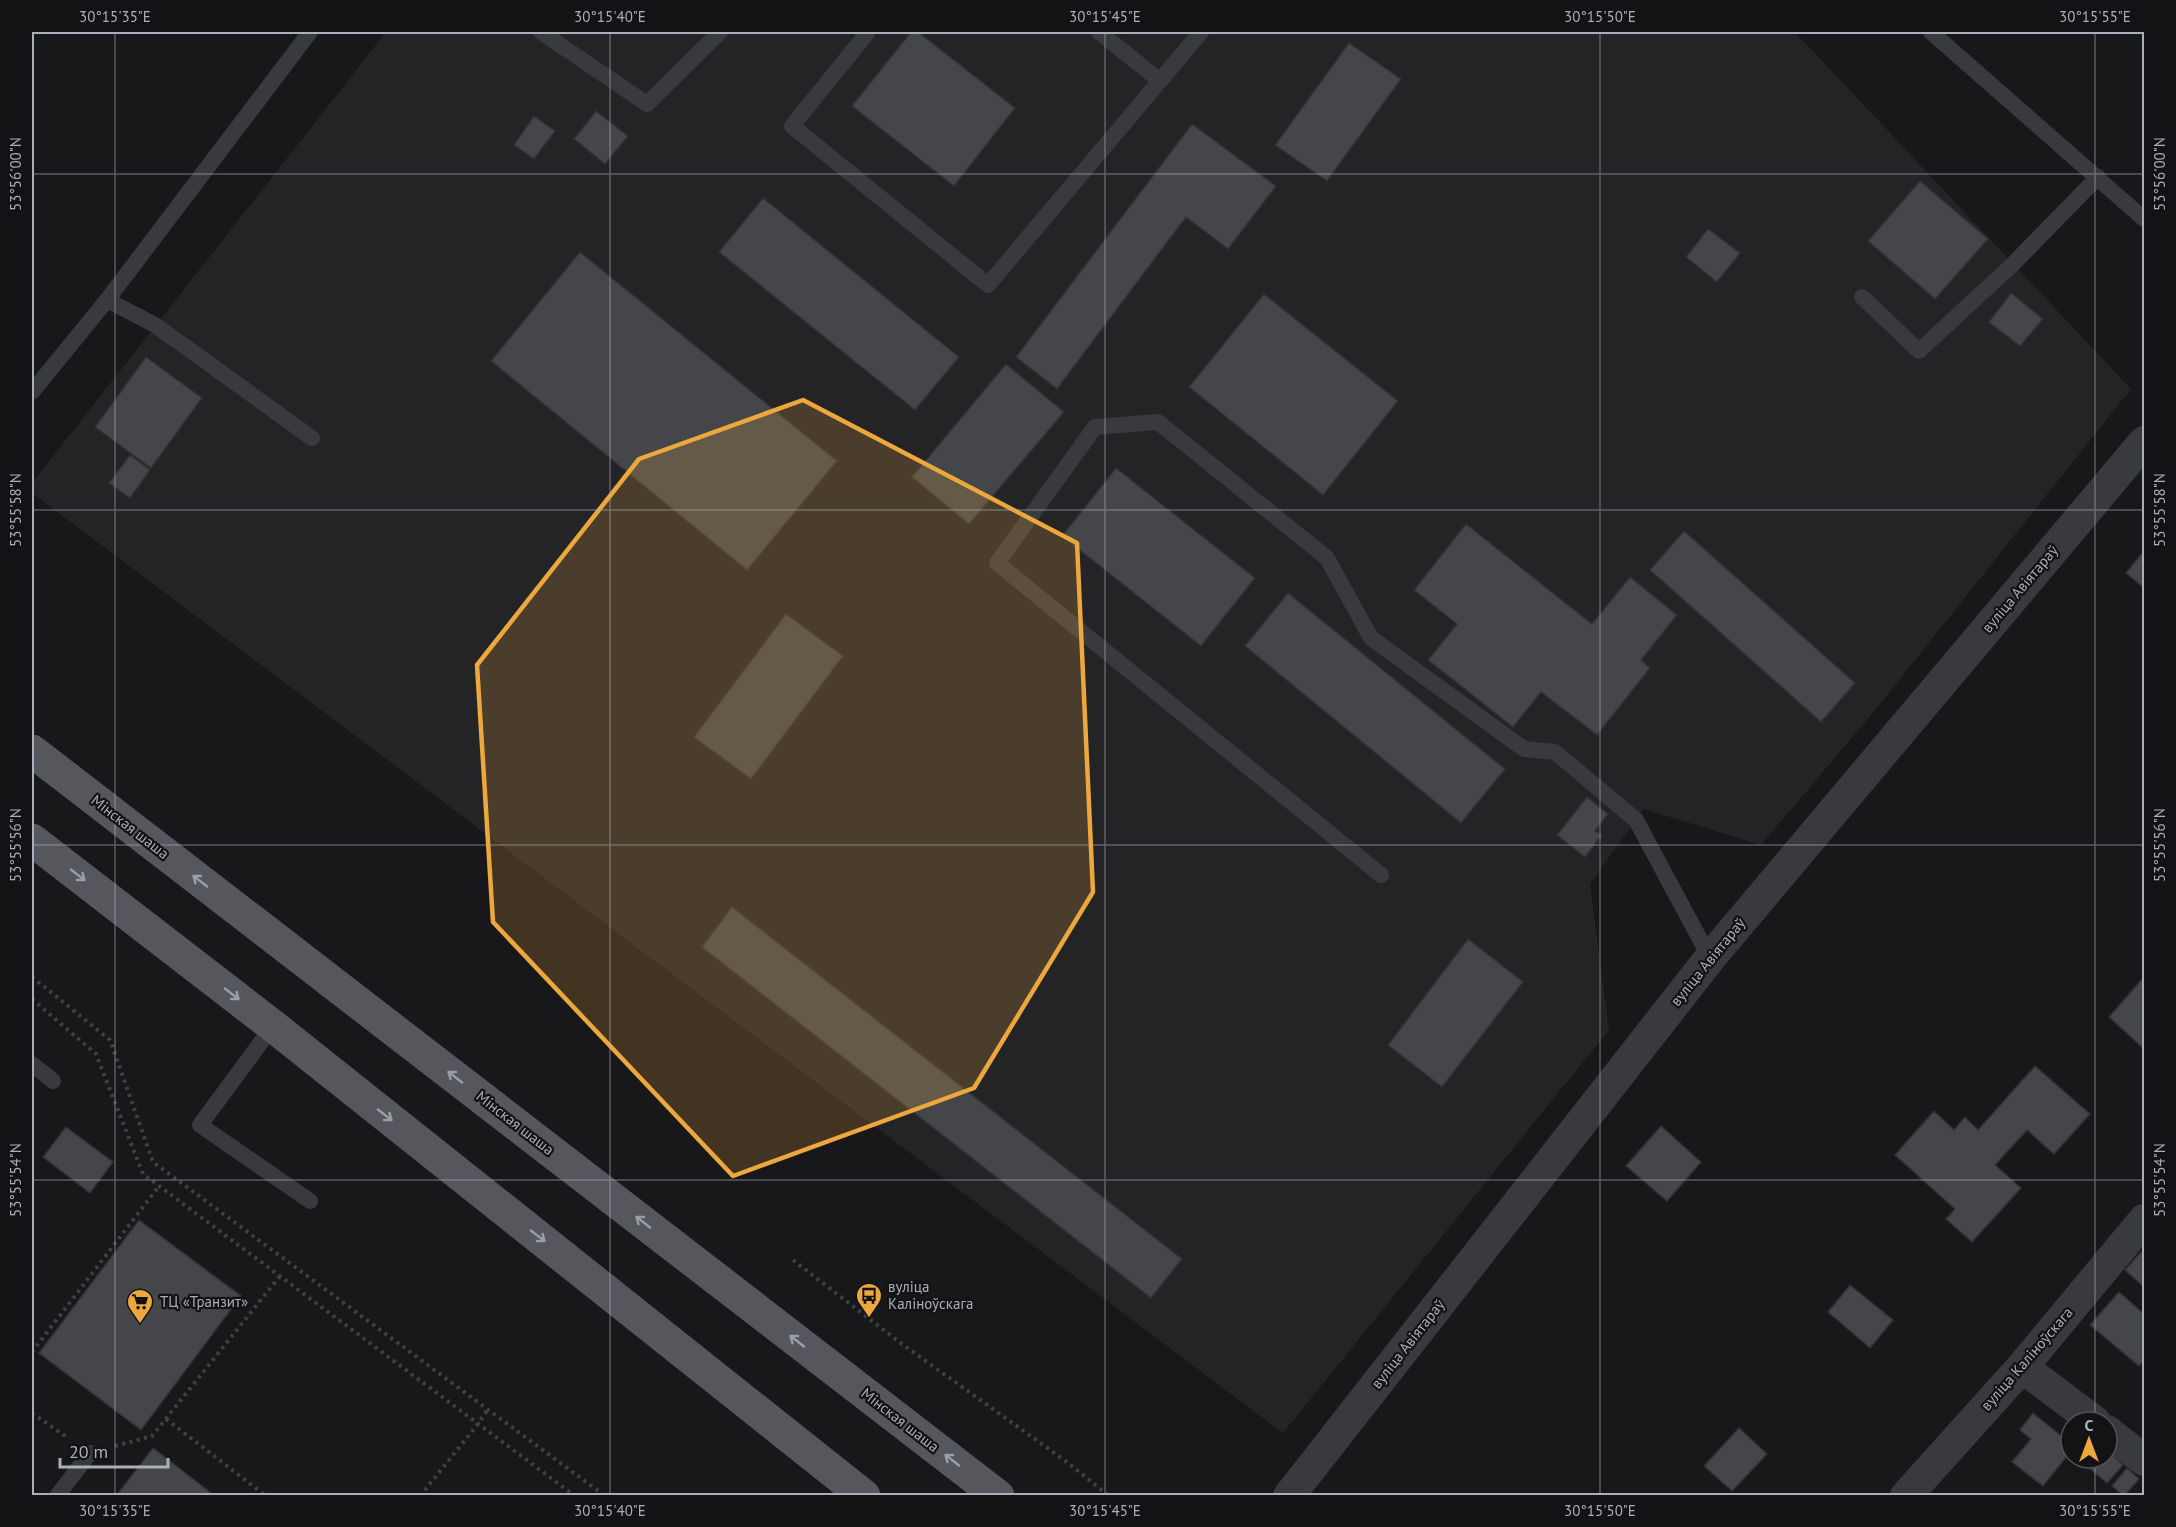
<svg xmlns="http://www.w3.org/2000/svg" width="2176" height="1527" viewBox="0 0 2176 1527" font-family="'PT Sans',sans-serif">
<rect width="100%" height="100%" fill="#18181a"/>
<path fill="#242427" d="M386,32H1795L2131,389L1877,708L1761,845L1644,809L1590,884L1609,1030L1283,1433L32,493V483Z"/>
<path fill="#44464a" stroke="#323235" stroke-width="1.5" d="M911,32H918L1015,108L954,186L852,106Z
M1349,43L1401,79L1327,181L1275,145Z
M596,111L628,136L605,164L574,139Z
M534,116L555,131L534,159L514,145Z
M1192,124L1276,186L1228,249L1186,217L1057,389L1016,357Z
M1920,181L1988,239L1935,299L1868,241Z
M763,198L959,357L915,410L719,252Z
M1708,229L1740,253L1717,282L1686,257Z
M580,252L837,461L747,570L491,361Z
M2011,293L2043,319L2020,346L1989,322Z
M1264,294L1398,401L1323,495L1189,387Z
M146,357L202,398L151,468L95,427Z
M1006,364L1064,412L969,524L912,477Z
M130,455L150,470L130,498L109,483Z
M1116,468L1255,578L1201,646L1062,536Z
M1466,524L1592,624L1630,577L1677,615L1641,660L1650,668L1597,735L1541,692L1513,727L1428,660L1457,624L1414,590Z
M1684,531L1855,683L1821,722L1650,570Z
M2144,551V588L2126,573Z
M1288,593L1505,769L1461,823L1245,646Z
M786,614L843,656L751,779L694,737Z
M1587,797L1608,814L1595,831L1602,835L1585,857L1557,835Z
M732,907L1182,1259L1151,1298L702,947Z
M1468,939L1523,982L1442,1087L1388,1045Z
M2144,977V1049L2109,1017Z
M2035,1066L2090,1114L2054,1154L2027,1130L1995,1165L2021,1188L1972,1242L1946,1219L1955,1209L1895,1155L1934,1111L1954,1130L1965,1117L1978,1130Z
M1661,1126L1701,1162L1667,1201L1626,1166Z
M66,1127L113,1162L90,1193L43,1157Z
M139,1220L241,1296L141,1430L39,1353Z
M2141,1252L2144,1255V1282L2142,1285L2125,1270Z
M1850,1285L1893,1320L1870,1348L1828,1312Z
M2119,1292L2144,1314V1360L2139,1366L2090,1325Z
M2033,1413L2071,1444V1451L2043,1486L2012,1462L2031,1439L2020,1430Z
M1739,1428L1767,1454L1732,1491L1704,1466Z
M153,1448L215,1496H116Z
M2107,1450L2123,1465L2107,1483L2087,1466L2094,1458H2107Z
M2127,1468L2139,1479L2124,1496L2112,1486Z"/>
<g fill="none" stroke-linecap="round" stroke-linejoin="round">
<path stroke="#3f4145" stroke-width="4" stroke-dasharray="3 4.5" stroke-linecap="butt" d="M32,977L110,1040L153,1162L605,1496
M32,999L96,1054L143,1174L575,1496
M793,1260L902,1344L1067,1462L1109,1496
M32,1352L159,1186
M32,1413L68,1438
M166,1419L266,1496
M115,1446L152,1436L280,1276
M420,1496L478,1424L488,1409"/>
<path stroke="#393a3e" stroke-width="16" d="M541,32L647,104L720,32
M868,32L792,126L988,285L1201,32
M1099,32L1159,80
M1931,32L2144,219
M1862,297L1919,351L2013,264L2098,177
M107,300L155,325L312,438
M32,392L107,300L310,32
M1381,875L997,563L1095,427L1158,422L1327,558L1371,638L1524,749L1555,752L1636,820L1710,958
M273,1026L200,1125L310,1201
M32,1064L53,1081
M57,1496L90,1453"/>
<path stroke="#393a3e" stroke-width="32" d="M2022,1367L2095,1422
M2107,1431L2144,1460
M1289,1496L1710,958L2144,442
M1906,1496L2022,1367L2144,1220"/>
<path stroke="#55575d" stroke-width="33" d="M32,751L998,1496
M32,840L273,1026L864,1496"/>
</g>
<defs><path id="oneway-shaft" d="M-6 0H5M1.5-3L5.5 0L1.5 3" fill="none" stroke-width="1.6" stroke-linecap="round" stroke-linejoin="round" transform="scale(1.5)"/></defs>
<g stroke="#999ea7">
<use href="#oneway-shaft" transform="translate(78 875) rotate(38)"/>
<use href="#oneway-shaft" transform="translate(200 881) rotate(-142)"/>
<use href="#oneway-shaft" transform="translate(232 994) rotate(38)"/>
<use href="#oneway-shaft" transform="translate(455 1077) rotate(-142)"/>
<use href="#oneway-shaft" transform="translate(385 1115) rotate(38)"/>
<use href="#oneway-shaft" transform="translate(643 1222) rotate(-142)"/>
<use href="#oneway-shaft" transform="translate(538 1236) rotate(38)"/>
<use href="#oneway-shaft" transform="translate(797 1341) rotate(-142)"/>
<use href="#oneway-shaft" transform="translate(952 1460) rotate(-142)"/>
</g>
<path fill="#eca73d" fill-opacity="0.2" stroke="#eca73d" stroke-width="4.5" stroke-linejoin="round" d="M803,400L1077,543L1093,892L974,1088L733,1176L493,922L477,665L639,459Z"/>
<path fill="none" stroke="#aab0b9" stroke-width="1.5" stroke-opacity="0.45" d="M115,32V1496M610,32V1496M1105,32V1496M1600,32V1496M2095,32V1422M32,174H2144M32,510H2144M32,845H2144M32,1180H2144M2095,1458V1496"/>
<defs>
<symbol id="bus-pin" viewBox="-11 -11 22 30"><path d="M0 17L-7.5 6A9.5 9.5 0 1 1 7.5 6Z" fill="#eca73d" stroke="#131315"/><path d="M-5-6H5V4H4V6H2V4H-2V6H-4V4H-5ZM-3.5-4V0h7V-4ZM-3.5 1.2v1.5H-2V1.2ZM2 1.2v1.5H3.5V1.2Z" fill="#111"/></symbol>
<symbol id="supermarket-pin" viewBox="-11 -11 22 30"><path d="M0 17L-7.5 6A9.5 9.5 0 1 1 7.5 6Z" fill="#eca73d" stroke="#131315"/><path d="M-6-5.5h2.5l.6 2H6L4.5 2H-2.5L-4.4-4H-6ZM-1.5 3.2a1.3 1.3 0 1 0 .1 0ZM3 3.2a1.3 1.3 0 1 0 .1 0Z" fill="#111"/></symbol>
</defs>
<g fill-rule="evenodd">
<use href="#bus-pin" x="854" y="1281" width="30" height="40"/>
<use href="#supermarket-pin" x="125" y="1287" width="30" height="40"/>
</g>
<g text-anchor="middle" stroke-width="4.5" stroke-linejoin="round" paint-order="stroke">
<g font-size="15" fill="#aab0b9" stroke="#131315">
<text transform="translate(2020 589) rotate(-50)" y="5">вуліца Авіятараў</text>
<text transform="translate(130 827) rotate(38)" y="5">Мінская шаша</text>
<text transform="translate(1708 962) rotate(-51)" y="5">вуліца Авіятараў</text>
<text transform="translate(515 1123) rotate(38)" y="5">Мінская шаша</text>
<text transform="translate(1408 1344) rotate(-52)" y="5">вуліца Авіятараў</text>
<text transform="translate(2027 1359) rotate(-49)" y="5">вуліца Каліноўскага</text>
<text transform="translate(900 1420) rotate(38)" y="5">Мінская шаша</text>
</g>
<g font-size="15" fill="#aab0b9" stroke="#131315" text-anchor="start">
<text x="888" y="1292">вуліца<tspan x="888" dy="17">Каліноўскага</tspan></text>
<text x="160" y="1307">ТЦ «Транзит»</text>
</g>
</g>
<rect width="2176" height="1527" fill="none" stroke="#131315" stroke-width="66"/>
<g transform="translate(2089 1440)"><circle r="28" fill="#131315" stroke="#4f5257" stroke-width="1.5"/>
<path d="M0-4.5L10 22L0 15L-10 22Z" fill="#eca73d"/>
<text y="-9" font-size="16" font-weight="bold" text-anchor="middle" fill="#aab0b9">С</text>
</g>
<path d="M60 1458v9h108v-9" fill="none" stroke="#aab0b9" stroke-width="3"/>
<text x="69" y="1458" font-size="18" fill="#aab0b9" stroke="#131315" stroke-width="4.5" paint-order="stroke">20 m</text>
<rect x="33" y="33" width="2110" height="1461" fill="none" stroke="#aab0b9" stroke-width="2"/>
<g font-size="15" text-anchor="middle" fill="#aab0b9">
<text x="115" y="22">30°15'35"E</text>
<text x="610" y="22">30°15'40"E</text>
<text x="1105" y="22">30°15'45"E</text>
<text x="1600" y="22">30°15'50"E</text>
<text x="2095" y="22">30°15'55"E</text>
<text transform="translate(16 174) rotate(-90)" y="5">53°56'00"N</text>
<text transform="translate(2160 174) rotate(-90)" y="5">53°56'00"N</text>
<text transform="translate(16 510) rotate(-90)" y="5">53°55'58"N</text>
<text transform="translate(2160 510) rotate(-90)" y="5">53°55'58"N</text>
<text transform="translate(16 845) rotate(-90)" y="5">53°55'56"N</text>
<text transform="translate(2160 845) rotate(-90)" y="5">53°55'56"N</text>
<text transform="translate(16 1180) rotate(-90)" y="5">53°55'54"N</text>
<text transform="translate(2160 1180) rotate(-90)" y="5">53°55'54"N</text>
<text x="115" y="1516">30°15'35"E</text>
<text x="610" y="1516">30°15'40"E</text>
<text x="1105" y="1516">30°15'45"E</text>
<text x="1600" y="1516">30°15'50"E</text>
<text x="2095" y="1516">30°15'55"E</text>
</g>
</svg>
